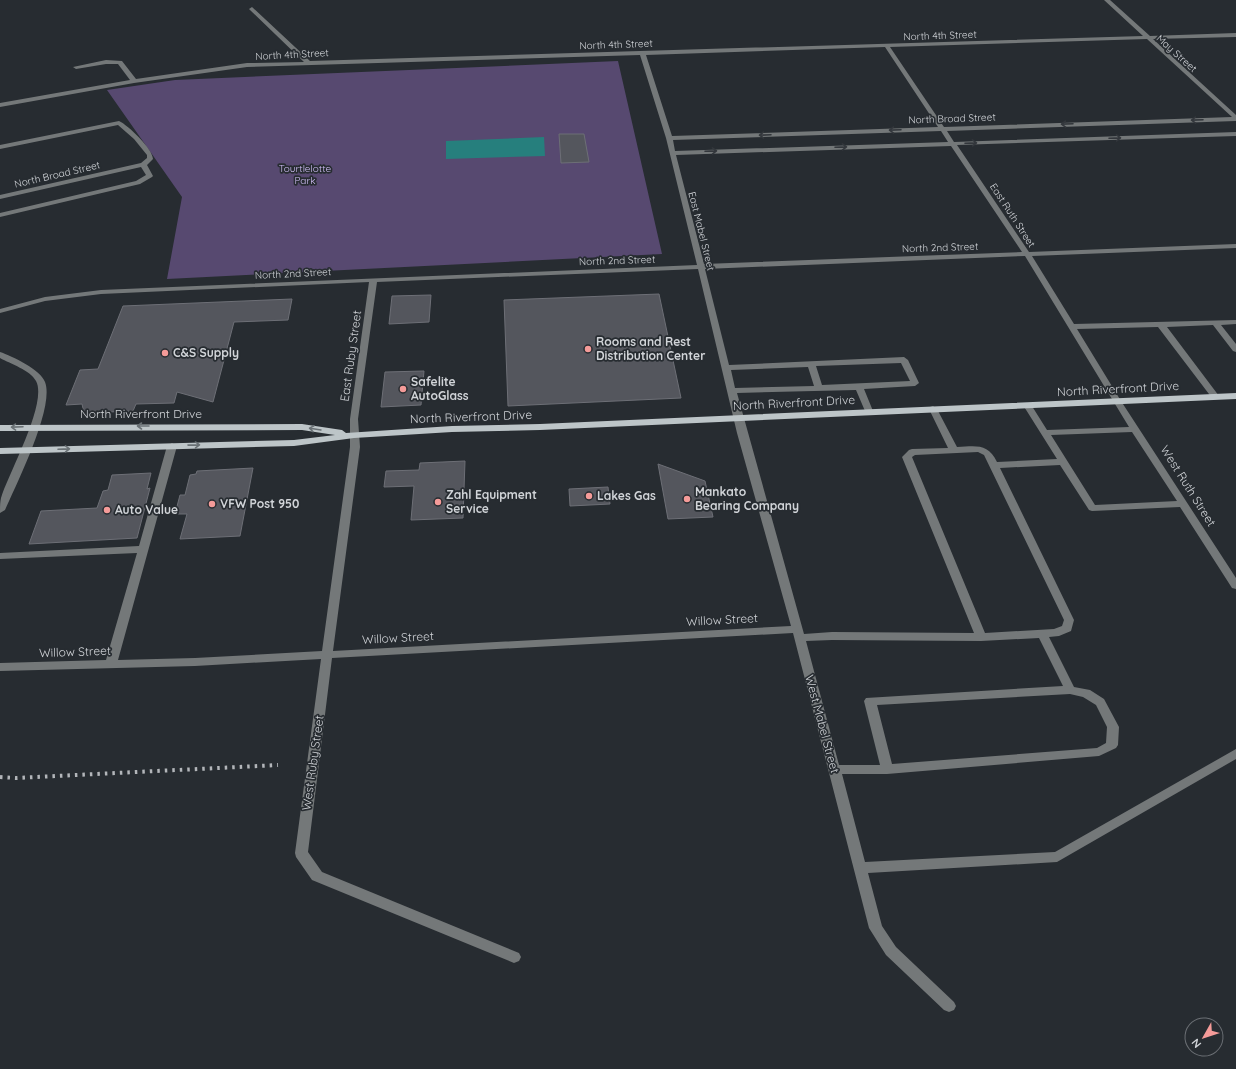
<svg xmlns="http://www.w3.org/2000/svg" width="1236" height="1069" viewBox="0 0 1236 1069" font-family="Quicksand,sans-serif">
<rect width="100%" height="100%" fill="#272c31"/>
<path fill="#574970" d="M618,61L662,254L167,279L182,197L107,90L175,80Z"/>
<path fill="#267f7d" d="M544,137L545,156L446,159V141Z"/>
<path fill="#54565d" stroke="#6d6f76" d="M559,134H584L589,162L561,163Z
M659,294L681,398L508,406L504,300Z
M431,295L429,322L389,324L392,296Z
M292,299L288,320L234,322L213,402L177,392L174,403L136,404L133,411L84,413L82,404L66,405L80,370L98,369L123,306Z
M424,371L421,405L381,407L385,372Z
M465,461L463,518L411,520L414,486L384,487L386,471L419,470L420,463Z
M658,464L705,481L713,517L668,519Z
M253,468L240,536L180,539L187,514H175L180,495H185L190,475L196,474L197,471Z
M151,473L147,489L150,488L137,538L29,544L41,511L97,508L103,491L108,490L112,475Z
M608,487L610,504L570,506L569,489Z"/>
<g fill="none" stroke-linecap="round" stroke-linejoin="round">
<path fill="#747879" fill-rule="evenodd" d="M1104,0H1110L1150,36L1236,33V37L1153,39L1236,115V121L947,131L954,142L1236,132V136L957,145L1029,252L1236,244V248L1032,256L1074,324L1236,320V324L1221,325L1236,344V352L1233,351L1213,325L1167,327L1219,396L1215,399L1212,398L1158,327L1077,329L1121,401L1236,578V589L1232,588L1180,507L1092,511L1089,510L1060,465L1000,468L1074,620L1071,631L1059,636L1049,637L1074,687L1090,690L1104,699L1119,727L1118,745L1116,748L1099,756L887,774H842L865,862L1055,852L1236,749V759L1057,862L868,873L882,926L896,947L954,1002L956,1006L954,1010L949,1012L944,1010L886,955L869,928L793,633L332,658L308,852L322,872L519,953L521,957L519,961L514,963L312,880L296,857L295,853L321,659L195,666L0,671V663L106,660L137,553L0,559V553L139,546L167,446L172,443L177,446L118,660L195,658L322,651L350,447V419L369,282L101,294L45,301L0,313V309L45,297L101,290L697,265L666,138L640,55L247,67L134,83L0,107V103L130,80L118,64H106L76,69L73,67L106,60L122,61L136,79L247,63L304,62L250,10L249,9L252,7L310,61L1143,36ZM1147,39L1232,117L944,127L890,47ZM885,47L938,127L672,136L646,55ZM941,131L948,142L675,151L673,140ZM951,146L1022,252L704,264L676,155ZM1025,256L1129,427L1047,430L1030,403H1024L1023,405L1057,459L997,462C988,443 976,446 957,447L937,409L933,406L930,407L929,409L948,448L912,449L909,450L902,457L974,633L832,632L804,634L737,393L856,390L865,411L869,414L873,411L864,389L915,386L919,383L908,360L904,357L729,365L705,269ZM698,269L737,433L791,626L333,651L360,447L358,419L377,282ZM901,363L910,381L822,385L816,366ZM808,367L814,386L735,388L731,370ZM1132,432L1177,501L1095,505L1051,435ZM978,452L984,455L1064,620L1062,626L1054,629L985,633L912,457L915,455ZM1039,638L1063,686L866,698L864,701L880,765H839L806,641L832,640L981,641ZM1070,694L1083,697L1096,705L1107,727L1106,743L1097,748L892,764L877,705Z
M119,121C128,125 153,149 153,159L147,165L153,176L152,177L140,184L0,217V213L136,181L146,175L141,167L0,199V195L141,163L147,158V155L134,139L118,125L0,149V145Z
M0,352C12,356 41,370 45,382C55,407 16,485 5,510L0,513C0,508 0,502 1,498C8,474 48,403 36,381C30,370 11,364 0,358Z"/>
<path fill="#bdc5c8" fill-rule="evenodd" d="M1236,393V399L540,430L452,432L354,438L294,446L0,454V448L294,440L335,435L302,430L0,431V425L302,424L342,430L346,433L452,426L540,424Z"/>
<path stroke="#b3b6ba" stroke-width="4" stroke-dasharray="2.5 5" stroke-linecap="butt" d="M0,777L16,778L278,765"/>
</g>
<defs><path id="oneway-shaft" d="M-6 0H5M1.5-3L5.5 0L1.5 3" fill="none" stroke-width="1.6" stroke-linecap="round" stroke-linejoin="round"/></defs>
<g stroke="#33373c">
<use href="#oneway-shaft" transform="translate(1197 120) rotate(178)"/>
<use href="#oneway-shaft" transform="translate(1067 124) rotate(178)"/>
<use href="#oneway-shaft" transform="translate(895 130) rotate(178)"/>
<use href="#oneway-shaft" transform="translate(765 135) rotate(178)"/>
<use href="#oneway-shaft" transform="translate(1115 138) rotate(-2)"/>
<use href="#oneway-shaft" transform="translate(971 143) rotate(-2)"/>
<use href="#oneway-shaft" transform="translate(841 147) rotate(-2)"/>
<use href="#oneway-shaft" transform="translate(711 151) rotate(-2)"/>
</g>
<g stroke="#6a7175">
<use href="#oneway-shaft" transform="translate(143 426) rotate(180)"/>
<use href="#oneway-shaft" transform="translate(17 427) rotate(178)"/>
<use href="#oneway-shaft" transform="translate(315 429) rotate(-171)"/>
<use href="#oneway-shaft" transform="translate(194 445) rotate(-1)"/>
<use href="#oneway-shaft" transform="translate(64 449) rotate(-2)"/>
</g>
<g fill="#f59b99" stroke="#272c31" stroke-width="1.5">
<circle cx="588" cy="349" r="4"/>
<circle cx="165" cy="353" r="4"/>
<circle cx="403" cy="389" r="4"/>
<circle cx="589" cy="496" r="4"/>
<circle cx="687" cy="499" r="4"/>
<circle cx="438" cy="502" r="4"/>
<circle cx="212" cy="504" r="4"/>
<circle cx="107" cy="510" r="4"/>
</g>
<g text-anchor="middle" stroke-width="3.5" stroke-linejoin="round" paint-order="stroke">
<g font-size="10" fill="#d1d4d8" stroke="#272c31">
<text transform="translate(940 35) rotate(-2)" y="4">North 4th Street</text>
<text transform="translate(616 44) rotate(-2)" y="4">North 4th Street</text>
<text transform="translate(1177 53) rotate(42)" y="4">May Street</text>
<text transform="translate(292 54) rotate(-3)" y="4">North 4th Street</text>
<text transform="translate(952 118) rotate(-2)" y="4">North Broad Street</text>
<text transform="translate(57 174) rotate(-13)" y="4">North Broad Street</text>
<text transform="translate(1013 215) rotate(57)" y="4">East Ruth Street</text>
<text transform="translate(702 231) rotate(76)" y="4">East Mabel Street</text>
<text transform="translate(940 247) rotate(-2)" y="4">North 2nd Street</text>
<text transform="translate(617 260) rotate(-2)" y="4">North 2nd Street</text>
<text transform="translate(293 273) rotate(-3)" y="4">North 2nd Street</text>
</g>
<g font-size="10" fill="#d3c0f8" stroke="#272c31">
<text x="305" y="172">Tourtlelotte<tspan x="305" dy="12">Park</tspan></text>
</g>
<g font-size="12" font-weight="bold" fill="#d1d4d8" stroke="#272c31" text-anchor="start">
<text x="596" y="346">Rooms and Rest<tspan x="596" dy="14">Distribution Center</tspan></text>
<text x="173" y="357">C&amp;S Supply</text>
<text x="411" y="386">Safelite<tspan x="411" dy="14">AutoGlass</tspan></text>
<text x="695" y="496">Mankato<tspan x="695" dy="14">Bearing Company</tspan></text>
<text x="446" y="499">Zahl Equipment<tspan x="446" dy="14">Service</tspan></text>
<text x="597" y="500">Lakes Gas</text>
<text x="220" y="508">VFW Post 950</text>
<text x="115" y="514">Auto Value</text>
</g>
<g font-size="12" fill="#d1d4d8" stroke="#272c31">
<text transform="translate(351 356) rotate(-82)" y="4">East Ruby Street</text>
<text transform="translate(1118 389) rotate(-3)" y="4">North Riverfront Drive</text>
<text transform="translate(794 403) rotate(-3)" y="4">North Riverfront Drive</text>
<text x="141" y="418">North Riverfront Drive</text>
<text transform="translate(471 417) rotate(-2)" y="4">North Riverfront Drive</text>
<text transform="translate(1188 486) rotate(58)" y="4">West Ruth Street</text>
<text transform="translate(722 620) rotate(-3)" y="4">Willow Street</text>
<text transform="translate(398 638) rotate(-3)" y="4">Willow Street</text>
<text transform="translate(75 652) rotate(-2)" y="4">Willow Street</text>
<text transform="translate(822 724) rotate(75)" y="4">West Mabel Street</text>
<text transform="translate(313 763) rotate(-82)" y="4">West Ruby Street</text>
</g>
</g>
<g transform="translate(1204 1037) rotate(231)"><circle r="19" fill="#272c31" stroke="#6b6f74"/>
<path d="M0-3L7 15L0 10L-7 15Z" fill="#f59b99"/>
<text y="-6" font-size="11" font-weight="bold" text-anchor="middle" fill="#d1d4d8">N</text>
</g>
</svg>
